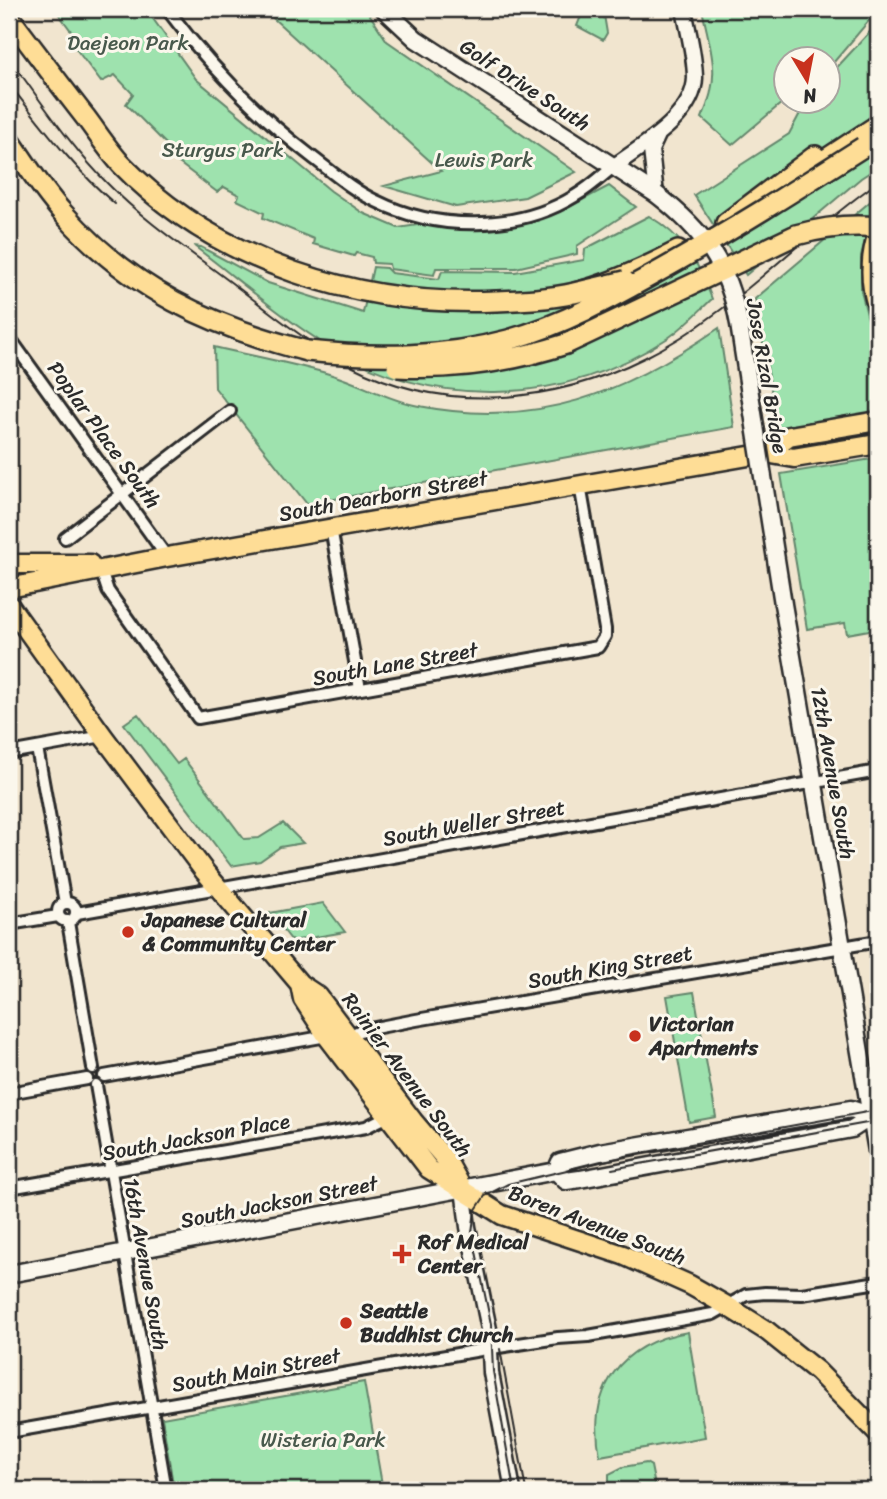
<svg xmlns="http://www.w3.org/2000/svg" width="887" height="1499" viewBox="0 0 887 1499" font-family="Sriracha,sans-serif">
<rect width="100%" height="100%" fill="#f1e5cf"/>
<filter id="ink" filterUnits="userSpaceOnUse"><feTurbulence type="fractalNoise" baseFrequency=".0143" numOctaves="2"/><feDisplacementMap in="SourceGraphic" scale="14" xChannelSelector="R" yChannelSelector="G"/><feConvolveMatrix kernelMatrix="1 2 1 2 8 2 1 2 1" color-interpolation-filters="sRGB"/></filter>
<g filter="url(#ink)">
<path fill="#9ee2ae" stroke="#64866c" stroke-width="2" d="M55,9H146L196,79L331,191L363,213L398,228L424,224L465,229L517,225L571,206L609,186L636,207L577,246V254L516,268H436L434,275L390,269L389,264L373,263L372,257L356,253L354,256L313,244L314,239L263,218L264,213L237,200L239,195L224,187L217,192L162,150L166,144L126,104L133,94L115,75L101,82L76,49L80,43Z
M263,9H366L387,41L576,172L525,197L456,207L384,186L441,171Z
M589,9H603L607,33L603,40L577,26L581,16Z
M702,9H878V10L828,69V60H786V102H790L786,104L783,102L732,145L702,118C722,74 711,54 702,9Z
M878,23V167L861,178L746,275L694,195L789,134L806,102H828V77Z
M878,195V214L866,236L861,256V291L869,323L878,338V411L778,428L755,299Z
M649,216C683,236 699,262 712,299C698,312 684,327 668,338C565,405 437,411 331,348C283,319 239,280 194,246L201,247L268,283L363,313L373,267L386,268L391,273L439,279L442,271L515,272L584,260L585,249Z
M719,328L734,427L307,504L215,388L214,347C252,356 291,363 329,374C360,383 387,400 419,406C537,429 623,394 719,328Z
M878,458V625L874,626L875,629L847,634L845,623L807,629L781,474Z
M138,714L177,764L184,759L244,839L259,838L283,823L303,843L280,847L260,861L231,866L124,724Z
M323,903L345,932L292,941L270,913Z
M694,992L716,1117L689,1122L667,996Z
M688,1332L705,1437L600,1456C587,1389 620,1343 688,1332Z
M364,1382L383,1490H174L162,1418Z
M646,1463L651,1466L655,1486L652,1490H616L609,1482V1474L623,1467Z"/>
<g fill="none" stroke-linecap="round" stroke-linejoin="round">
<defs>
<path id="minor" d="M167,9C209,65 255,113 311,156C332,172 352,190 376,201C436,231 517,232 575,196C589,188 601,177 613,167
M9,337L167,557
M331,528L360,689
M65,538L230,411
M101,570L108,591L198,718L598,647L605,636V629L580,485
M37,748L65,903
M9,753L103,736
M58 912a9 9 0 1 1 18 0a9 9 0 1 1-18 0Z
M77,913L878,771
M68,922L93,1068
M9,924L58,916
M349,1036L359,1031L416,1020L878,941
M104,1076L327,1036
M96,1085L166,1490
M9,1093L87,1079
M9,1188L366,1127L388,1116
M9,1432L492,1348L558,1338L588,1336L713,1314L746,1295L765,1293L802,1294L878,1282"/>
<path id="tertiary" d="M613,167C641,146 694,117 695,78C695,56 688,31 684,9
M656,194L651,150L658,135
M463,1189L468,1227L489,1329L491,1373L513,1490"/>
<path id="secondary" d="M384,9L416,39L656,194
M783,604L878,1157
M556,1171L566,1181L580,1179L852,1129L872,1116L878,1115
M556,1171L560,1162L600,1152L851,1109L872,1116
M9,1274L556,1171"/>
<path id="primary" d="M766,453L789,436L878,421
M9,564H90
M9,588L167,557L766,453L794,458L878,444
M9,605L103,736L205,872L300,984L318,996L413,1121L447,1161L461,1186
M300,984L303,999L327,1036L429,1169L502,1215L623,1255L690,1285L727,1306L767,1331L817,1371L878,1433"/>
<path id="motorway" d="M9,17C35,51 60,85 86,118C98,134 109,151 122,165C217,263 361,307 496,301C522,300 549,299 575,293C610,284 645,268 678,251
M9,139C26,164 43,191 63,213C130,289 210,326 307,351
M808,171L878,125
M726,223L815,156
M878,235C870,259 870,283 878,307"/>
</defs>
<use href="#minor" stroke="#2b2b2b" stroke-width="16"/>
<use href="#tertiary" stroke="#2b2b2b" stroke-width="19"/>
<use href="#secondary" stroke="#2b2b2b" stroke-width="21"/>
<use href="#primary" stroke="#2b2b2b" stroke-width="23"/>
<use href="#motorway" stroke="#2b2b2b" stroke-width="24"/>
<use href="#minor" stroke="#fbf7ec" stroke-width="10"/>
<use href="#tertiary" stroke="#fbf7ec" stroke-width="14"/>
<use href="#secondary" stroke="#fbf7ec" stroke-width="16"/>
<use href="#primary" stroke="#fedd96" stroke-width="18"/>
<use href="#motorway" stroke="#fedd96" stroke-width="19"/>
<path stroke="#2b2b2b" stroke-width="2" d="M9,58C41,101 70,146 108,184C146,223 194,254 237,287C274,315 310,345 351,366C444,414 552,404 644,358C731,316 799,237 878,182
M9,84C42,126 74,169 115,204
M612,1169L878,1121
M500,1349L526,1490
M514,1490L493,1371L491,1324L472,1232L475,1211L485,1196L508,1184L630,1155L878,1110"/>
<defs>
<path id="secondary-bridge" d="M656,194C704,231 728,264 739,324L783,604"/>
<path id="motorway-bridge" d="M574,293L625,281
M307,351C375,358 441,358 508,340C563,325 613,297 663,269C731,231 797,189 863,147
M397,367C456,370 511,362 566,344L796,235C824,227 849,224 878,227"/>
</defs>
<use href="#secondary-bridge" stroke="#2b2b2b" stroke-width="21" stroke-linecap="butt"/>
<use href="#motorway-bridge" stroke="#2b2b2b" stroke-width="24" stroke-linecap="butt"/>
<use href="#secondary-bridge" stroke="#fbf7ec" stroke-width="16"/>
<use href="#motorway-bridge" stroke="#fedd96" stroke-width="19"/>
</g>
</g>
<g fill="#c8321e" stroke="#fbf7ec" stroke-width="2.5">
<circle cx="128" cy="932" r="7"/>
<circle cx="635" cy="1036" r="7"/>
<path d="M398.5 1243.5h7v7h7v7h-7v7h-7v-7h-7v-7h7z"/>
<circle cx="346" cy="1323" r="7"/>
</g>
<g text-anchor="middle" stroke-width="6" stroke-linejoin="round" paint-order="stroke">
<g font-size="21" fill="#48594c" stroke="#fbf7ec">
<text x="128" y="50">Daejeon Park</text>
<text x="223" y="157">Sturgus Park</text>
<text x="484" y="167">Lewis Park</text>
<text x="323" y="1447">Wisteria Park</text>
</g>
<g font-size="21" fill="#2b2b2b" stroke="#fbf7ec">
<text transform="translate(525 85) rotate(33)" y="7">Golf Drive South</text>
<text transform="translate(767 376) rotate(80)" y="7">Jose Rizal Bridge</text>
<text transform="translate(104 435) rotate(54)" y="7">Poplar Place South</text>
<text transform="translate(383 496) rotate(-10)" y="7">South Dearborn Street</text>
<text transform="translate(395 664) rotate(-10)" y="7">South Lane Street</text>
<text transform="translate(833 773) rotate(80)" y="7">12th Avenue South</text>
<text transform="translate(474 823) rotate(-10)" y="7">South Weller Street</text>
<text transform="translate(610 967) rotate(-10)" y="7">South King Street</text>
<text transform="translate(407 1075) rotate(53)" y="7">Rainier Avenue South</text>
<text transform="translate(196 1137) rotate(-10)" y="7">South Jackson Place</text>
<text transform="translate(279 1202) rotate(-11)" y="7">South Jackson Street</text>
<text transform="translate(597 1225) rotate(21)" y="7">Boren Avenue South</text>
<text transform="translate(146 1264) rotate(80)" y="7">16th Avenue South</text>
<text transform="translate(256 1370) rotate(-10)" y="7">South Main Street</text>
</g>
<g font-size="21" font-weight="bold" fill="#2b2b2b" stroke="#fbf7ec" text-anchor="start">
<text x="142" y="927">Japanese Cultural<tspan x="142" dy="24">&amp; Community Center</tspan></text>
<text x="649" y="1031">Victorian<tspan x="649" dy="24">Apartments</tspan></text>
<text x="418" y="1249">Rof Medical<tspan x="418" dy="24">Center</tspan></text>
<text x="360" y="1318">Seattle<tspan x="360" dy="24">Buddhist Church</tspan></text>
</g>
</g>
<rect width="887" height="1499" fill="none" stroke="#fbf7ec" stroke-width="35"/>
<rect x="18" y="18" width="852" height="1464" fill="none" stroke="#2b2b2b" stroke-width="2.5" filter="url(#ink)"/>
<g transform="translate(807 80) rotate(170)"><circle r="33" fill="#fbf7ec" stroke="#a8a59f" stroke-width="2"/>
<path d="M0-5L12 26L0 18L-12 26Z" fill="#c8321e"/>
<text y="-10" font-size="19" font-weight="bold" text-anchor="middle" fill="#2b2b2b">N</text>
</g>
</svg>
